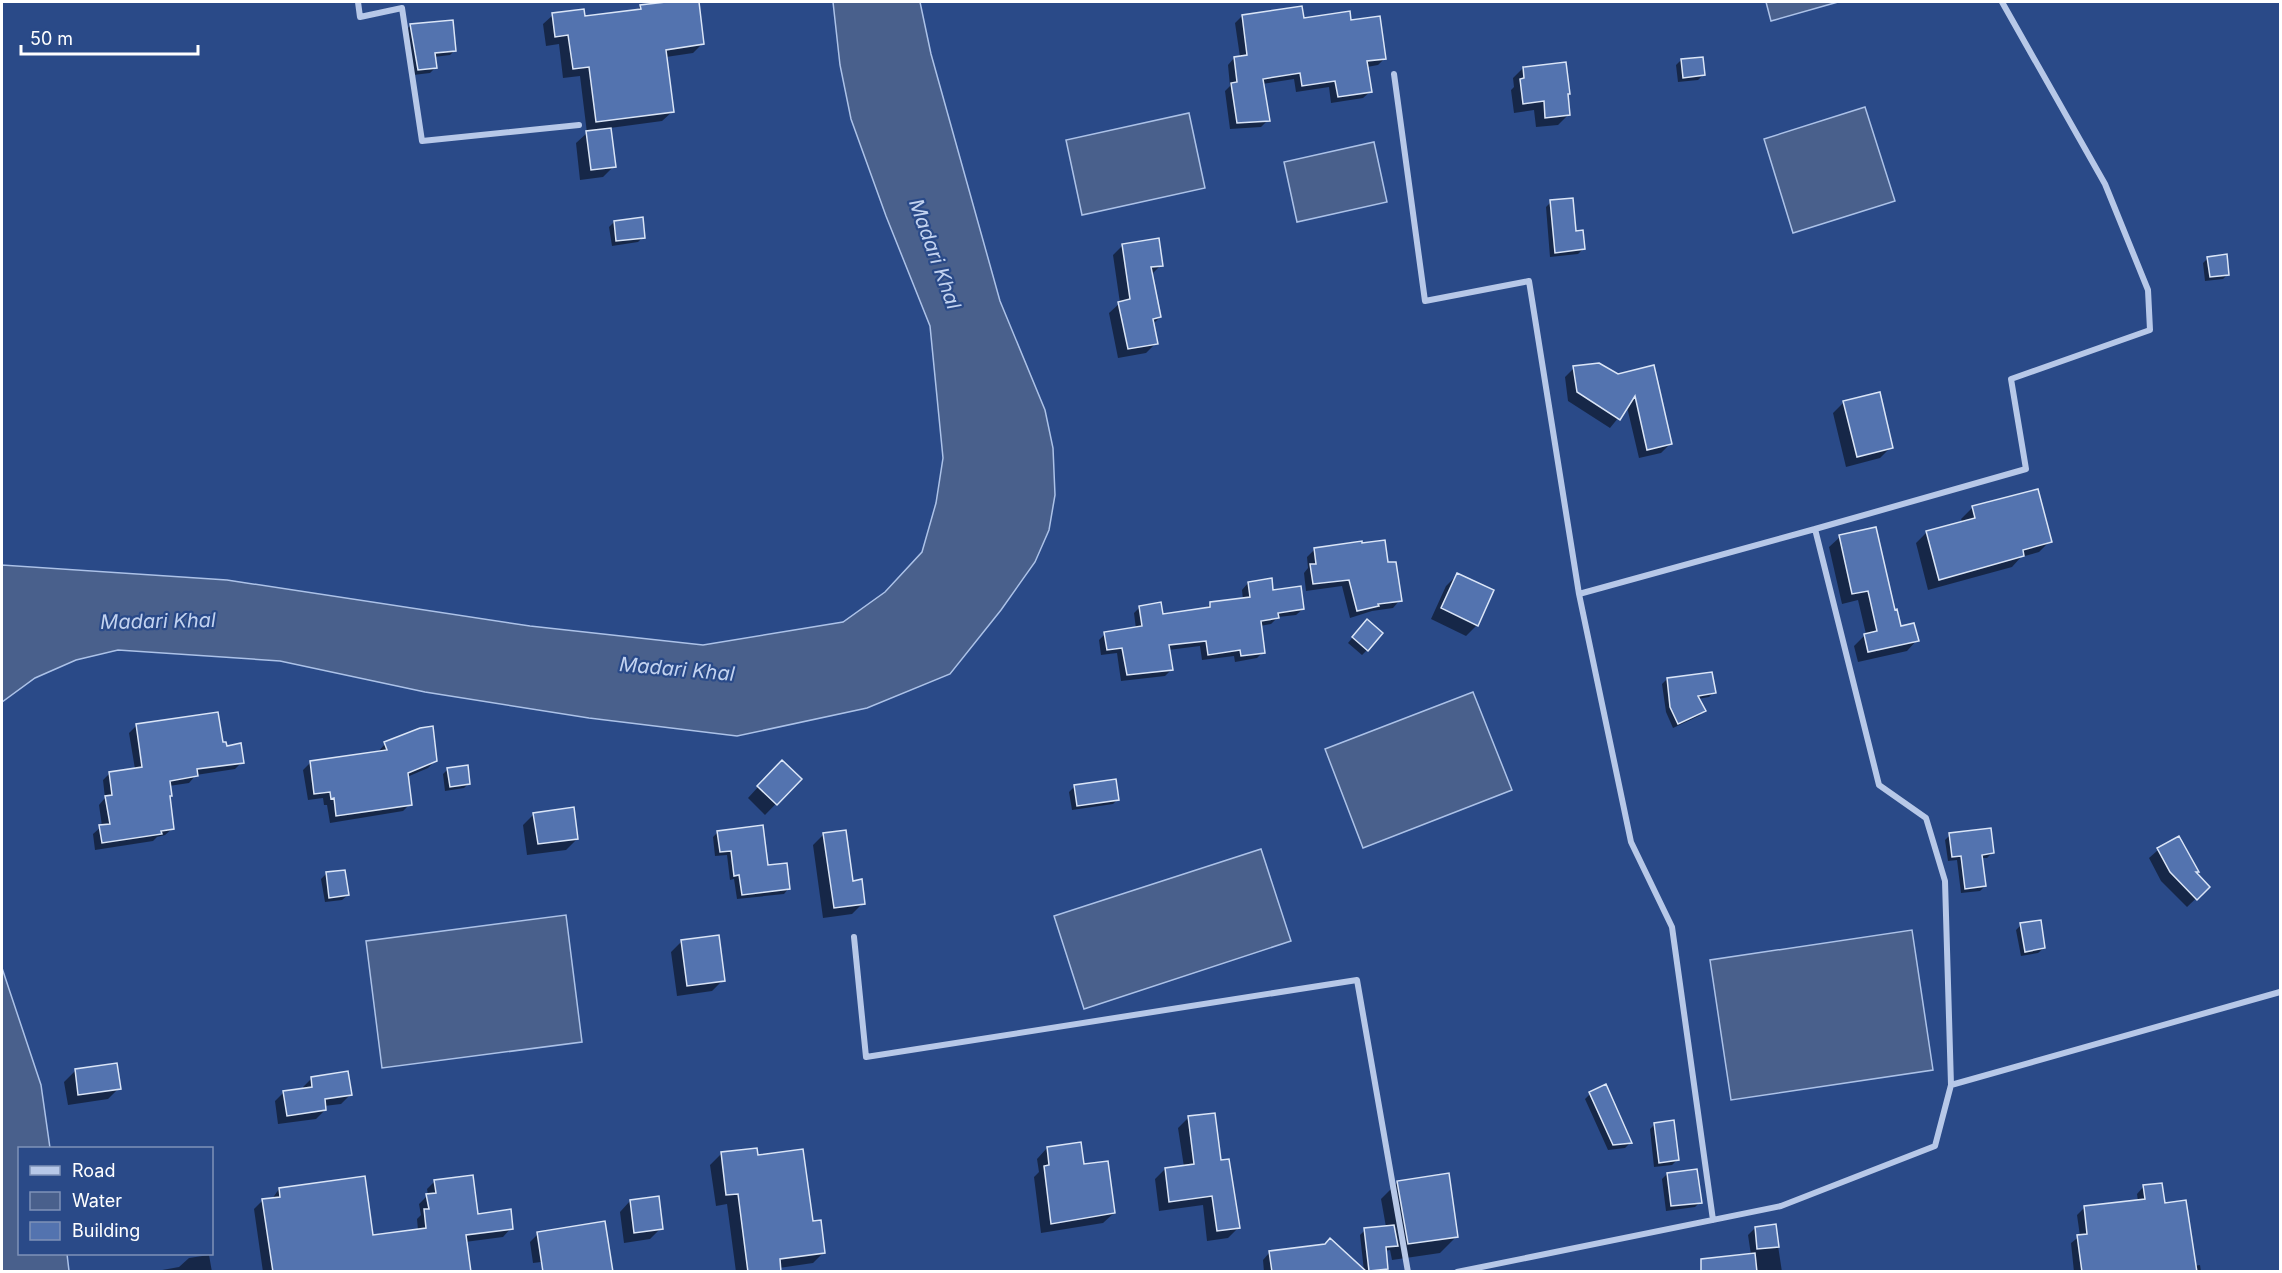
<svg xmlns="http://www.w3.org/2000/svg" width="2282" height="1273" viewBox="0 0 2282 1273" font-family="Inter,sans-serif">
<rect width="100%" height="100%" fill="#2a4a88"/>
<path fill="#49608c" stroke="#acc2e8" stroke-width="1.5" d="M833,2H920L931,54L1000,301L1045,410L1053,448L1055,495L1049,530L1035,562L1001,610L950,674L867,708L737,736L589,718L425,692L280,661L118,650L76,660L35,678L2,702V565L227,580L530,626L703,645L843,622L885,592L922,552L936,503L943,458L930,326L886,216L851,119L840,65Z
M1766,2H1838L1771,21Z
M1865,107L1895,201L1793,233L1764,139Z
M1189,113L1205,188L1082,215L1066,140Z
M1374,142L1387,202L1297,222L1284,162Z
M1473,692L1512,790L1363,848L1325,749Z
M1261,849L1291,941L1084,1009L1054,916Z
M566,915L582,1042L382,1068L366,941Z
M1912,930L1933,1070L1731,1100L1710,960Z
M2,968L41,1085L50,1148H20V1254H67L69,1271H2Z"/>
<path fill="#0007" d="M669,2H698L703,43L693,53L666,57L672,112L662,121L610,128L614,166L603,177L580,180L576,143L587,133L580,76L563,78L559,44L546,46L543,24L553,15L583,18L636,11L641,6Z
M1242,16L1350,21L1385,58L1378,65L1367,67L1370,92L1363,98L1331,103L1329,87L1296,92L1294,79L1262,84L1268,120L1261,127L1230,129L1225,91L1230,86L1228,65L1234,58L1240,57L1235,23Z
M410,26L455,50L450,55L434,57L435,68L430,73L413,75L405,31Z
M1681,60L1703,75L1698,80L1678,82L1676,65Z
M1523,68L1566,95L1568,115L1558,125L1536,127L1534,110L1514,113L1511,90L1514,87L1513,78Z
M1551,202L1575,232L1583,249L1578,254L1550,257L1546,207Z
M614,222L643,237L638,242L612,246L609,227Z
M1123,245L1161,265L1151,275L1160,317L1153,324L1156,343L1146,353L1118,358L1109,313L1120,303L1113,255Z
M2208,258L2228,274L2223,279L2205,281L2203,263Z
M1653,367L1670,444L1661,453L1639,458L1627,407L1610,428L1568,401L1565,377L1574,368L1618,375Z
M1844,402L1891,447L1880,458L1846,467L1833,413Z
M2037,491L2050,541L2039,552L2021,557L2012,567L1928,590L1916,543L1927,532L1963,523L1961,519L1972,508Z
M1840,537L1894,611L1900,627L1917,640L1907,651L1858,662L1854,646L1866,634L1858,600L1842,604L1829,547Z
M1314,550L1387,564L1400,600L1393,608L1372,611L1350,618L1342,586L1306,591L1304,573L1308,568L1307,557Z
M1457,575L1477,625L1466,636L1431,619L1446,586Z
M1248,583L1272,592L1303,609L1296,615L1278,617L1271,624L1260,626L1263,652L1257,658L1235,662L1234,656L1202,660L1200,646L1168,650L1171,670L1165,676L1121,681L1117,653L1101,655L1099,640L1105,634L1136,629L1134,613L1140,607L1162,616L1205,609L1210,604L1243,600L1242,590Z
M1362,626L1367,650L1362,655L1348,643Z
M1667,679L1714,692L1709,697L1698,699L1704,711L1699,716L1673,728L1666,712L1662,684Z
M136,726L221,744L242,762L235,769L196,775L189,783L169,786L168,798L173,828L165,835L157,837L153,841L95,850L93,834L102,826L99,805L105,798L103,780L110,773L135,769L129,733Z
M385,744L435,761L428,768L407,777L410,804L403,811L330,823L327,805H324L323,798L308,800L303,770L310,763L378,752Z
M448,769L469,783L464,788L445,791L443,774Z
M771,773L800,779L765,815L748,798Z
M1074,787L1118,799L1113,804L1072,810L1069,792Z
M534,814L577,839L566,850L527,855L523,825Z
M718,832L767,867L789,888L784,894L737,899L734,879L730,880L727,855L715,856L713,837Z
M824,834L863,903L852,914L823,918L813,845Z
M1950,835L1992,853L1987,858H1981L1985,886L1980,891L1961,893L1957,860L1948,861L1945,840Z
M2178,838L2197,871L2195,873L2208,887L2187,907L2161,881L2149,858L2158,850Z
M326,874L348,895L342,900L325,902L321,879Z
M2021,925L2044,948L2038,953L2021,956L2016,930Z
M682,941L723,980L712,991L677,996L671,952Z
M75,1071L119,1088L108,1099L68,1105L64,1082Z
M312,1078L350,1095L341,1104L324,1106L325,1110L316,1119L278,1124L275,1101L284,1092L303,1089V1087Z
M1590,1094L1630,1143L1625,1148L1608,1150L1585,1099Z
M1188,1118L1220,1162L1238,1228L1228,1238L1207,1241L1203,1205L1159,1211L1155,1179L1165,1169L1184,1167L1178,1128Z
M1655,1124L1677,1160L1672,1165L1654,1167L1650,1129Z
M1047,1148L1083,1166L1114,1213L1103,1223L1041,1233L1034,1177L1039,1172L1037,1159Z
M721,1154L812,1223L824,1252L813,1263L779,1268V1272H736L727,1204L716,1206L710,1165Z
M1667,1174L1700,1202L1695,1207L1666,1211L1662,1179Z
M435,1181L476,1216L511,1228L503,1237L465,1242L470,1272H263L254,1209L262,1201L272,1199L279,1189L372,1237L418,1230L417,1219L421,1215L419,1204L428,1195L427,1189Z
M1398,1182L1457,1236L1440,1253L1392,1260L1390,1250L1385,1251L1387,1268L1384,1272H1264L1263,1260L1270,1252L1364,1271L1360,1235L1365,1230L1386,1227L1381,1199Z
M2144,1186L2164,1204L2194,1266L2200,1265L2201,1272H2074L2071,1243L2080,1236L2077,1215L2084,1208L2138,1201L2137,1194Z
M630,1201L661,1228L650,1239L624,1243L620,1212Z
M1775,1226L1782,1272H1706L1751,1255L1748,1235L1755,1228Z
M538,1234L549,1261L533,1263L530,1242Z
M209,1255L212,1272H151L179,1267L189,1258Z"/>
<path fill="#5373af" stroke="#dae5f7" stroke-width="1.5" d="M666,2H699L704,44L666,50L674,112L596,122L589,67L573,69L568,35L555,37L552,13L584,9L585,16L641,9L640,5Z
M1302,6L1304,18L1350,11L1351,20L1380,16L1386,59L1367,61L1372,92L1338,97L1335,81L1302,86L1300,73L1263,79L1270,121L1237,123L1231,83L1237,82L1234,57L1247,55L1242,15Z
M453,20L456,51L435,53L437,68L418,70L410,24Z
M1703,57L1705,75L1683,78L1681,59Z
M1566,62L1570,94H1568L1570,115L1545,118L1544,101L1523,104L1520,79L1524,78L1523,67Z
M611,128L616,167L591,170L586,131Z
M1573,198L1576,231L1583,230L1585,249L1555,253L1550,200Z
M643,217L645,238L616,241L614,221Z
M1159,238L1163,266L1151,267L1161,317L1153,319L1158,344L1128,349L1118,302L1130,299L1122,244Z
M2227,254L2229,275L2210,277L2207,257Z
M1599,363L1618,374L1654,365L1672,444L1647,450L1635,396L1620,420L1577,392L1573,366Z
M1880,392L1893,448L1857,457L1843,401Z
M2038,489L2052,542L2023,550L2024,556L1939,580L1926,531L1975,518L1972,506Z
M1876,527L1895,610L1897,609L1901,626L1914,623L1919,641L1868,652L1864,634L1877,631L1868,591L1852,594L1839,535Z
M1385,540L1388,562H1396L1402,601L1378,604L1379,606L1357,611L1349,580L1313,584L1310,564H1316L1314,548L1362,541V543Z
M1457,573L1494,590L1478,626L1441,608Z
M1272,578L1273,590L1301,586L1304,609L1278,613L1279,618L1261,621L1265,653L1241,656L1240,650L1208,655L1206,641L1169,645L1173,670L1127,675L1122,648L1107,650L1104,632L1142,626L1139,606L1161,602L1163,614L1210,607V602L1250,597L1248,582Z
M1367,619L1383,633L1368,651L1352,637Z
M1712,672L1716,693L1698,696L1706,711L1678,724L1670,707L1667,678Z
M218,712L223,742H226L227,746L241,743L244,763L197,769L198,776L170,781L172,796H170L174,829L161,831L162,834L102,843L99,825L110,824L105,796L112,795L109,772L142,767L136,724Z
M433,726L437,761L408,773L412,805L336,816L334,798L331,799L330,792L314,794L310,761L387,750L384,742L420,728Z
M782,760L802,779L777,805L757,786Z
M468,765L470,784L450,787L447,768Z
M1116,779L1119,800L1077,806L1074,785Z
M574,807L578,839L538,844L533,813Z
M763,825L768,865L787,863L790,889L742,895L739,875L734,876L731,851L720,852L717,831Z
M1991,828L1994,853L1982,855L1986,886L1965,889L1961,856L1952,857L1949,833Z
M846,830L853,881L862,879L865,904L834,908L823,833Z
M2179,836L2199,872H2196L2210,887L2197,900L2170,872L2157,848Z
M345,870L349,895L329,898L326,872Z
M2041,920L2045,948L2025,952L2020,923Z
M719,935L725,981L687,986L681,940Z
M117,1063L121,1089L78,1095L75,1069Z
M348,1071L352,1095L325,1099L326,1110L287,1116L283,1091L312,1087L311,1077Z
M1606,1084L1632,1143L1613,1145L1589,1092Z
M1215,1113L1221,1160L1229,1159L1240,1228L1217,1231L1212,1196L1169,1202L1165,1168L1194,1164L1188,1116Z
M1674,1120L1679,1160L1659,1163L1654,1123Z
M1081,1142L1084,1164L1108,1161L1115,1213L1051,1224L1044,1166L1049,1165L1047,1147Z
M757,1148L758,1155L803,1149L813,1221L821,1220L825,1253L780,1259L781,1272H748L738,1194L726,1195L721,1152Z
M1697,1169L1702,1203L1671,1206L1667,1173Z
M1449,1173L1458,1237L1408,1244L1397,1181Z
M473,1175L478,1214L511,1209L513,1229L466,1235L471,1272H273L262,1199L280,1197L279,1188L365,1176L373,1235L426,1228L424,1209H429L426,1194L436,1193L434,1180Z
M2162,1183L2165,1203L2186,1200L2197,1272H2082L2077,1235L2087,1234L2084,1206L2145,1199L2143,1185Z
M659,1196L663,1229L634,1233L630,1200Z
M605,1221L613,1272H543L537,1232Z
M1776,1224L1779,1247L1757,1249L1755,1227Z
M1394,1225L1398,1246L1386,1247L1388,1269L1369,1271L1364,1228Z
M1330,1238L1367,1272H1272L1269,1251L1325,1244Z
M1755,1253L1757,1272H1701V1259Z"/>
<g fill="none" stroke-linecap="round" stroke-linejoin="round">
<path stroke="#b7c8e8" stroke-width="6" d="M358,2L360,17L402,8L422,141L579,125
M1394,74L1425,301L1529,281L1579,594L1815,529
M1579,594L1631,842L1672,927L1713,1220
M854,937L866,1057L1357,980L1408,1272
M1951,1085L1945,881L1926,818L1879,785L1815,529L2026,469L2011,379L2150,330L2148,290L2105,184L2002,2
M1457,1272L1781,1206L1935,1146L1951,1085L2280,992"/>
</g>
<g text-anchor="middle" stroke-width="4.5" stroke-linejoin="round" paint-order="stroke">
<g font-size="20" font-style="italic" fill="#c3d3f0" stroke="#2a4a88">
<text transform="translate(935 254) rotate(70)" y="7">Madari Khal</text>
<text transform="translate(158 621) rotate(-1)" y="7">Madari Khal</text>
<text transform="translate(677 669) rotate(5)" y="7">Madari Khal</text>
</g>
</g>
<rect width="2282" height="1273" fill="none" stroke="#ffffff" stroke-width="6"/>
<rect x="18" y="1147" width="195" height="108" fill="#2a4a88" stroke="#7f92b8" stroke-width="1.5"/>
<rect x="30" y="1166" width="30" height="9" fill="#b7c8e8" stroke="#7f92b8" stroke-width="1.5"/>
<text x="72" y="1177" font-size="18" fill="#ffffff">Road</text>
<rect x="30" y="1192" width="30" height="18" fill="#49608c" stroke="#7f92b8" stroke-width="1.5"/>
<text x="72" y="1207" font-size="18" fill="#ffffff">Water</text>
<rect x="30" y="1222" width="30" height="18" fill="#5373af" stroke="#7f92b8" stroke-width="1.5"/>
<text x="72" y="1237" font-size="18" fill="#ffffff">Building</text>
<path d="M21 45v9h177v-9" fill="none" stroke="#ffffff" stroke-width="3"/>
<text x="30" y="45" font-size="18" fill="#ffffff" stroke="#2a4a88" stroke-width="4.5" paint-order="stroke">50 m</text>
</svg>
